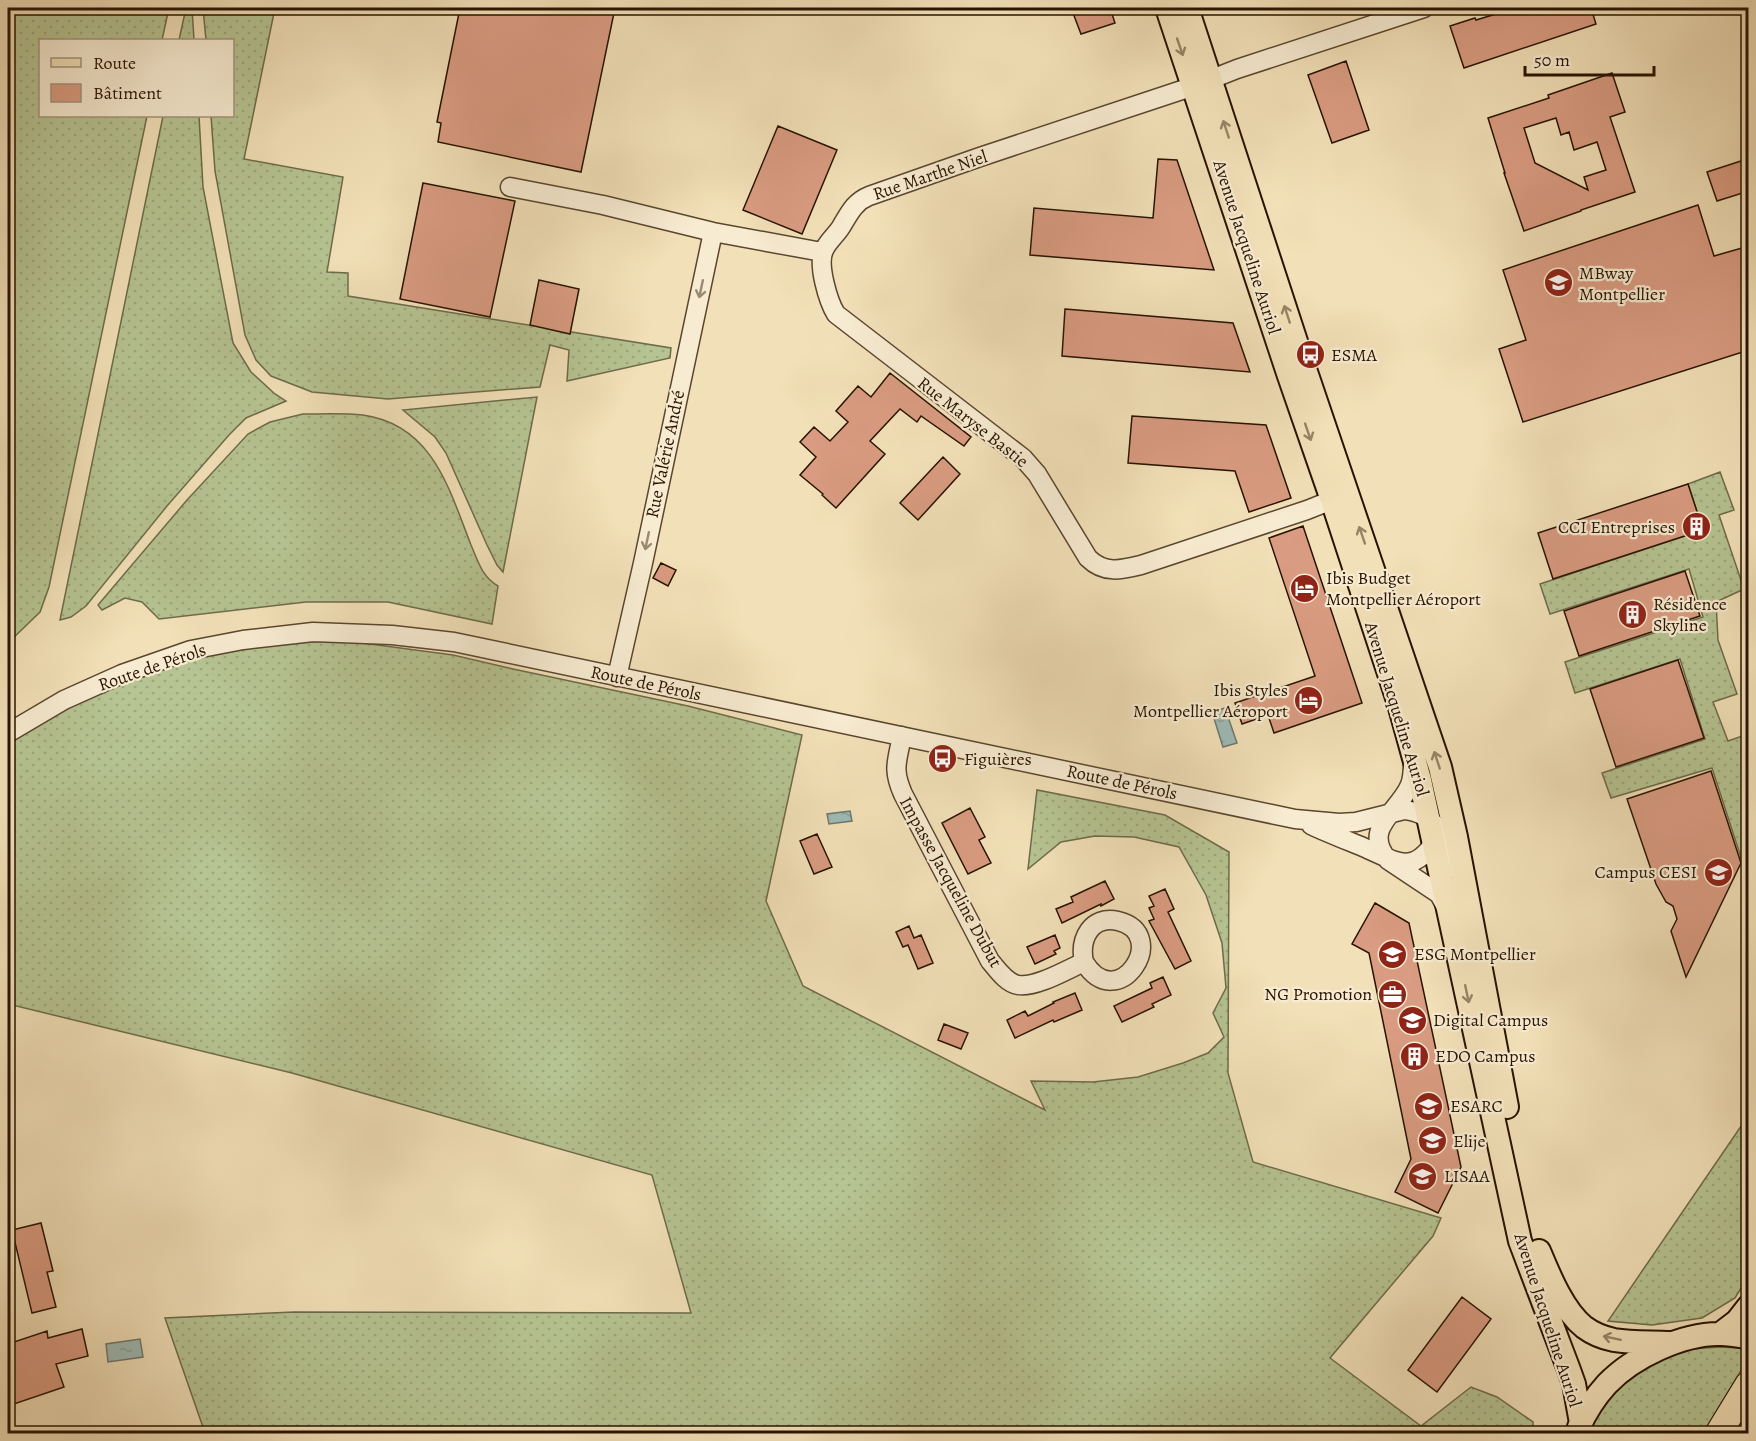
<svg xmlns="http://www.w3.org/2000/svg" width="1756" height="1441" viewBox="0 0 1756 1441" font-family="Alegreya,serif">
<defs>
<pattern id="grass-dots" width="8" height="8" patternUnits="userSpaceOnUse" patternTransform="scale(1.5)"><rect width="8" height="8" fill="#b6c392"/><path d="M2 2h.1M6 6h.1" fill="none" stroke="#9ca77c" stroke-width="1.8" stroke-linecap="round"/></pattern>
<pattern id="water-ripples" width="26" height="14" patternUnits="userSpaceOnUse" patternTransform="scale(1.5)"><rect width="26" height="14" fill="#9dbbb6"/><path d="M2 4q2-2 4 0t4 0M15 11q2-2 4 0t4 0" fill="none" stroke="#87a09b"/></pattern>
</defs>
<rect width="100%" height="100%" fill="#f2e0b8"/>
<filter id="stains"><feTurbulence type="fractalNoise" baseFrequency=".00333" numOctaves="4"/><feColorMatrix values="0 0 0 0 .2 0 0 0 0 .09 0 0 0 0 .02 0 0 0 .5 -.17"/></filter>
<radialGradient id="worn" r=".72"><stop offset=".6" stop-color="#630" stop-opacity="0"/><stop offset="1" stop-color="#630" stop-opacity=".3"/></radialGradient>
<path fill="url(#grass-dots)" stroke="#6e6b49" stroke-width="1.5" d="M8,8H169L162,40H40V116H147L49,587L40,612L8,643Z
M186,8H192L194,40H179Z
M203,8H275L244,159L343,177L327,272L348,273V296L671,348L670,358L567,381L569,350L550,345L540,387L388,399L312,392L271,376L256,360L245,335L215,171L211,116H232V40H206Z
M163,116H199L203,187L233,343L251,372L275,394L286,401L246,418L229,435L167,506L86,606L71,617L60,620Z
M537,397L503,572L497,565L487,545L446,453L435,437L403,410Z
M303,414C323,414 344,413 363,415C433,425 449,489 471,545C478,561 482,577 498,586L492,624L388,602H306L159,619L142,602L125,598L102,610L98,605L187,500L248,434L270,422Z
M1720,472L1734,510L1719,515L1744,589L1716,602L1718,640L1737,694L1713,702L1728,741L1748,734V879L1712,768L1611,798L1602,773L1705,739L1680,659L1575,693L1565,662L1703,617L1689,569L1550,614L1540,584L1703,530L1688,484Z
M340,640L453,655L513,669L688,706L802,735L766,901L803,986L1045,1110L1031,1081L1093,1082L1138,1077L1183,1063L1208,1053L1224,1037L1213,1013L1226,988L1222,943L1206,895L1179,847L1134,837L1095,836L1061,842L1028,869L1037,790L1165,815L1229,852L1228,1073L1253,1162L1441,1218L1433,1236L1330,1358L1421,1426L1471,1387L1497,1397L1533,1422V1433H205L165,1318L294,1312L691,1313L652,1175L292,1073L8,1004V741C30,728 53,715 76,703C118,681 170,663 217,653C257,644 299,643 340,640Z
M1748,1116V1277L1735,1298L1702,1318L1652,1325L1608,1321Z
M1720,1347L1739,1348L1748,1351V1359L1703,1433L1585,1434L1618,1384L1655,1360L1689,1349Z
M1748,1408V1433H1733Z"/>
<path fill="url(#water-ripples)" stroke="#6e786d" stroke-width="1.5" d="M1225,708L1237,743L1223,747L1212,712Z
M850,811L852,821L829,824L827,814Z
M140,1339L143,1357L108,1362L106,1344Z"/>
<path fill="#d99b81" stroke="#271300" stroke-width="1.5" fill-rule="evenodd" d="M460,8H615L581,172L438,142L441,123L437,122Z
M1087,8H1110L1115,23L1081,34L1073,13Z
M1525,8H1591L1596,24L1464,68L1450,26L1475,18L1476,20L1509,10L1510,12Z
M1346,61L1369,130L1332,143L1308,75Z
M1612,73L1625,112L1610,117L1635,192L1581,210V211L1524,231L1504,173H1505L1488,118L1549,98L1548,95ZM1556,118L1561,135L1569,132L1574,150L1597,142L1606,170L1584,177L1588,190L1535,163L1524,128Z
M778,126L837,150L802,234L743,210Z
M1158,159L1177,160L1214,270L1030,255L1034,208L1153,218Z
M1741,161L1749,181V191L1717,201L1707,172Z
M423,183L515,201L490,317L400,299Z
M1698,205L1714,256L1749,246V350L1523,422L1499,349L1526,340L1503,270Z
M539,280L579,289L570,334L530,325Z
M1065,309L1233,323L1250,372L1062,356Z
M890,373L971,437L964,446L921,416L917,422L900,409L870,441L885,454L836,508L822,495L823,494L800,475L816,457L800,442L814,427L830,441L848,422L836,411L858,386L871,397Z
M1132,416L1266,425L1291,498L1249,512L1235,471L1128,463Z
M943,457L960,474L918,520L900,503Z
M1688,484L1703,530L1553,579L1538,533Z
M1303,526L1362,703L1274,733L1268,715L1242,724L1235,703L1315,676L1269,538Z
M661,563L676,570L668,586L653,578Z
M1685,571L1700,616L1579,656L1564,611Z
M1678,660L1704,738L1616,767L1590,689Z
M1711,771L1741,863L1686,977L1671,931L1677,919L1673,906L1666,902L1656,884L1627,799Z
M970,808L985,837L979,840L991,863L968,874L942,823Z
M817,834L832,867L814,874L800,841Z
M1105,881L1114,899L1101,906V904L1062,923L1056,909L1073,902L1071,897Z
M1165,889L1174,909L1168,912L1191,961L1175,969L1149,921L1154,919L1149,908L1154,906L1149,896Z
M1375,903L1409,923L1461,1167L1438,1213L1395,1192L1411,1159L1369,953L1352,944Z
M909,926L914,938L921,935L933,963L918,969L908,945L903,947L896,932Z
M1055,935L1060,948L1054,951L1056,954L1035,964L1027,947Z
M1163,977L1171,995L1152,1004L1154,1007L1122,1022L1114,1006L1152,988L1150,983Z
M1075,993L1082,1010L1054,1022L1053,1020L1015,1038L1007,1020L1025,1011L1028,1016L1054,1003L1053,1002Z
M944,1024L968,1033L961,1049L938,1040Z
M41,1223L53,1271L47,1272L56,1307L32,1313L12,1230Z
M1462,1297L1491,1319L1437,1392L1408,1370Z
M82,1329L88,1356L56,1364L64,1387L8,1406V1344L47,1331L48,1338Z"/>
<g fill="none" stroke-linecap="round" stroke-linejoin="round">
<defs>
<path id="minor" d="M510,187L603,205L713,232L822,252
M1342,496L1307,510L1141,565C1121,570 1104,574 1088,558L1037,474L1023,458L836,314C828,301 817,264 824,250C828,241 836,235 841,227C849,214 854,202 869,196L980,157L1194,86L1237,69L1424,8
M617,677L643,563L713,232
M8,733L64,700L122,674L191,650L243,640L313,632L392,635L454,642L1295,819L1339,823L1356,822L1404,810C1437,813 1447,840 1452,868
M902,736C897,762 892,769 903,794L990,961C997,969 1006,983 1018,985C1036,988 1068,969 1084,962C1079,939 1091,915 1118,921C1172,934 1118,1017 1084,962
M1413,761C1413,769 1413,777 1410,785C1399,812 1361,828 1388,860L1439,894L1446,907
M1311,825C1328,833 1346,840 1363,847C1398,862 1413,877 1438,837"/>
<path id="major" d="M1167,8L1289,376L1332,500L1399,704L1420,780L1520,1241L1569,1370L1574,1384L1581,1423
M1187,8L1305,369L1440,767L1456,837L1507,1107
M1539,1251C1549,1275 1563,1310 1584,1327C1592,1333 1604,1338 1614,1340C1632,1343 1652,1342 1670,1343
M1720,1334L1737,1321L1748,1307
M1579,1427C1586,1411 1596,1396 1607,1384C1633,1357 1683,1333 1721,1334C1730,1334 1739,1336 1748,1337"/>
<path id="highway" d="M1718,1434L1748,1385"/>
</defs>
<use href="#minor" stroke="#5a462e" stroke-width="21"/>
<use href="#major" stroke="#271300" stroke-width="26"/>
<use href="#highway" stroke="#271300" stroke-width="28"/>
<use href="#minor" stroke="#f7ebd1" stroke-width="18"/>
<use href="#major" stroke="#f2e0b8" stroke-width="22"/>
<use href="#highway" stroke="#f2e0b8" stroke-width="26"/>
</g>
<defs><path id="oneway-shaft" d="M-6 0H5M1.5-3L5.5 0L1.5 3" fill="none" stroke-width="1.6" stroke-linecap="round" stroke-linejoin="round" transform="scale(1.5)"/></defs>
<g stroke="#978465">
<use href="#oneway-shaft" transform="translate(1180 47) rotate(71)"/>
<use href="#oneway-shaft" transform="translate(1226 129) rotate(-108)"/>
<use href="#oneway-shaft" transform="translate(1287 314) rotate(-108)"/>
<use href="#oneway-shaft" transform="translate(1308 432) rotate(71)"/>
<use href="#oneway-shaft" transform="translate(1362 535) rotate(-109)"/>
<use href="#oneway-shaft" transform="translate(1437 760) rotate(-108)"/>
<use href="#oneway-shaft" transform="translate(1467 994) rotate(78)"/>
<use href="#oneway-shaft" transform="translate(1612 1338) rotate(-168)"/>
</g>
<g stroke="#998a73">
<use href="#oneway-shaft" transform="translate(701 289) rotate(102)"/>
<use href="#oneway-shaft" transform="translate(647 541) rotate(102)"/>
</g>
<defs>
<symbol id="university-disc" viewBox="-11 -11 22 22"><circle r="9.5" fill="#8f2418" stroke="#f7ebd1"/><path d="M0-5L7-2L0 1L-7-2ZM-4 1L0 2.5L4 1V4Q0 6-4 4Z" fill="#fff"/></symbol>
<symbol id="bus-disc" viewBox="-11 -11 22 22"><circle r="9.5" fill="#8f2418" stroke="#f7ebd1"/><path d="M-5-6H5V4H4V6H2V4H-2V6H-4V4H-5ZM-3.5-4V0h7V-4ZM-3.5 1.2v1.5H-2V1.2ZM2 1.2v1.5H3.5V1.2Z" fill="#fff"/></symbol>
<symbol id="building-disc" viewBox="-11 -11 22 22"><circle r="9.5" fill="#8f2418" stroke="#f7ebd1"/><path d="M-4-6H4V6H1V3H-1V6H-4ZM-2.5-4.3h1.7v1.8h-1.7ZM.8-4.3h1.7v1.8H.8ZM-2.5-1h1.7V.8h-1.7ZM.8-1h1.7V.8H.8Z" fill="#fff"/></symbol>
<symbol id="hotel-disc" viewBox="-11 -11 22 22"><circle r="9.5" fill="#8f2418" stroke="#f7ebd1"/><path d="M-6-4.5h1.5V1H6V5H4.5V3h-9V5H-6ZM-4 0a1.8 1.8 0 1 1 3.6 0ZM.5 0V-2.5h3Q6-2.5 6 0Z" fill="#fff"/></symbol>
<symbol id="office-disc" viewBox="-11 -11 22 22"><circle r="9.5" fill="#8f2418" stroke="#f7ebd1"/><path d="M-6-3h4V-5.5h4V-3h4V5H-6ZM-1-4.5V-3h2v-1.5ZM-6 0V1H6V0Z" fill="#fff"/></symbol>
</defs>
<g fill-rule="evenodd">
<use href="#university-disc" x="1542" y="266" width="33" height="33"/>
<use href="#bus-disc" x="1294" y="338" width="33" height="33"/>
<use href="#building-disc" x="1680" y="510" width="33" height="33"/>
<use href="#hotel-disc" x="1288" y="572" width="33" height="33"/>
<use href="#building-disc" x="1616" y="598" width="33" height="33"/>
<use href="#hotel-disc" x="1292" y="684" width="33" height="33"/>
<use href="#bus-disc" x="926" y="742" width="33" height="33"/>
<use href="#university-disc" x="1702" y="856" width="33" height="33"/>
<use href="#university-disc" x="1376" y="938" width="33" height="33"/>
<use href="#office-disc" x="1376" y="978" width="33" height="33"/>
<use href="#university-disc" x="1396" y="1004" width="33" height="33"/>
<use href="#building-disc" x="1398" y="1040" width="33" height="33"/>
<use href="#university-disc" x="1412" y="1090" width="33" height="33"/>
<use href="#university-disc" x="1416" y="1124" width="33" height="33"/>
<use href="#university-disc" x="1406" y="1160" width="33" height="33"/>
</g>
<g text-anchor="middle" stroke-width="4.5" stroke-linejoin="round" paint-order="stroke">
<g font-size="18" fill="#271300" stroke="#f7ebd1">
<text transform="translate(930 175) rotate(-19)" y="6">Rue Marthe Niel</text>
<text transform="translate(1247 247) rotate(72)" y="6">Avenue Jacqueline Auriol</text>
<text transform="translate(973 422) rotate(38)" y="6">Rue Maryse Bastie</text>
<text transform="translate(665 454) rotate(-78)" y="6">Rue Valérie André</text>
<text transform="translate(152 667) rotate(-19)" y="6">Route de Pérols</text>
<text transform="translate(646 683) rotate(12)" y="6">Route de Pérols</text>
<text transform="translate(1397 709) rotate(73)" y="6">Avenue Jacqueline Auriol</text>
<text transform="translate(1122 782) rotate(12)" y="6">Route de Pérols</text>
<text transform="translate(951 882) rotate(61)" y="6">Impasse Jacqueline Dubut</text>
<text transform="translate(1548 1320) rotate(72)" y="6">Avenue Jacqueline Auriol</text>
</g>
<g font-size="18" fill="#271300" stroke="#f7ebd1" text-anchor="start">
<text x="1579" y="279">MBway<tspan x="1579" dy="21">Montpellier</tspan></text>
<text x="1331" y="361">ESMA</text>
<text x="1675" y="533" text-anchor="end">CCI Entreprises</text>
<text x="1326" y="584">Ibis Budget<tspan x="1326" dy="21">Montpellier Aéroport</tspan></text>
<text x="1653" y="610">Résidence<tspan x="1653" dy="21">Skyline</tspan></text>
<text x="1288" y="696" text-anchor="end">Ibis Styles<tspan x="1288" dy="21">Montpellier Aéroport</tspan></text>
<text x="964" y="765">Figuières</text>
<text x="1697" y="878" text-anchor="end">Campus CESI</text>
<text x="1414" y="960">ESG Montpellier</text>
<text x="1372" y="1000" text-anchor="end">NG Promotion</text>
<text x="1433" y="1026">Digital Campus</text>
<text x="1435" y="1062">EDO Campus</text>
<text x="1450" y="1112">ESARC</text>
<text x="1453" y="1147">Elije</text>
<text x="1444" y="1182">LISAA</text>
</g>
</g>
<rect width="1756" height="1441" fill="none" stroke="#f2e0b8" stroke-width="30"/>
<rect x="9" y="9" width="1738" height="1423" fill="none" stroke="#271300" stroke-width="3"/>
<rect x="15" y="15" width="1726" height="1411" fill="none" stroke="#271300" stroke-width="1.5"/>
<rect x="39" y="39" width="195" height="78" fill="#f7ebd1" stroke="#a4957d" stroke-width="1.5"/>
<rect x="51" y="58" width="30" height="9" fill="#f2e0b8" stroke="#a4957d" stroke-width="1.5"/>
<text x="93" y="69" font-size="18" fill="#271300">Route</text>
<rect x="51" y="84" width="30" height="18" fill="#d99b81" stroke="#a4957d" stroke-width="1.5"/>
<text x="93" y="99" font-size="18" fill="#271300">Bâtiment</text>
<path d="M1525 66v9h129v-9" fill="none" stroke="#271300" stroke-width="3"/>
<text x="1534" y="66" font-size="18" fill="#271300" stroke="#f7ebd1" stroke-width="4.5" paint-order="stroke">50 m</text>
<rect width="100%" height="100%" filter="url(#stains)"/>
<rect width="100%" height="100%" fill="url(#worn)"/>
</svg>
